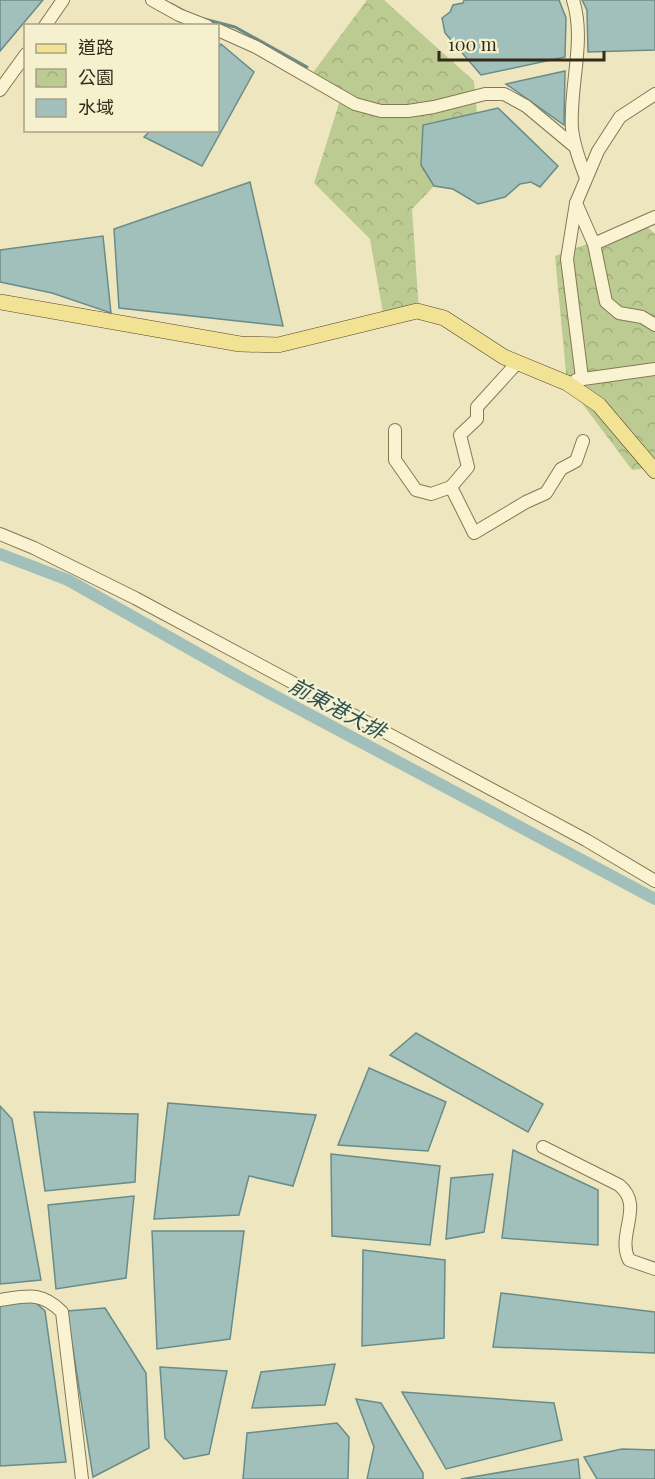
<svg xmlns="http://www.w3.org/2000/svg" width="655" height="1479" viewBox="0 0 655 1479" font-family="'Playfair Display','Noto Sans TC',serif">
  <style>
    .park { fill: url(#park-crowns) }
    .water { fill: #a1bfbb; stroke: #698c89; stroke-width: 1.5 }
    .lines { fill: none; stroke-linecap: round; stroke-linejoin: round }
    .stream { stroke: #698c89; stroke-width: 3 }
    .canal { stroke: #a1bfbb; stroke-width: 12 }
    .minor-casing { stroke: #857757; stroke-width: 14 }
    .major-casing { stroke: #53442b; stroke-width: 16 }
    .minor { stroke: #f9f3d1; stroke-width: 12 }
    .major { stroke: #f2e394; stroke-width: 15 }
    .labels { text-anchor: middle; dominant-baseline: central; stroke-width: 4.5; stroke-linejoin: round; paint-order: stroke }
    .water-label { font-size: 21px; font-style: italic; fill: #2a5155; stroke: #f5f0cd }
  </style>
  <defs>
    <pattern id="park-crowns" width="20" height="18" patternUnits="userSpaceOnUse" patternTransform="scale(1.5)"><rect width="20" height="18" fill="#bccb92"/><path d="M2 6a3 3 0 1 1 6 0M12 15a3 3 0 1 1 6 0" fill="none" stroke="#a2ae7d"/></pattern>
  </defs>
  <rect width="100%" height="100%" fill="#eee6be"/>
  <g class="park">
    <path d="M367,0h17l90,81 3,32 -54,12 -2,40 13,21 -22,23 7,103 -36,1 -13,-74 -56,-56 27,-86 -32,-19z"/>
    <path d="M643,223l12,11v233l-23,3 -65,-87 -12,-127z"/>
  </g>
  <g class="water">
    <path d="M0,0h43l-43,51z"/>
    <path d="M464,0h95l7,18 -1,39 -84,18 -36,-42 -3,-15 8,-6 3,-7 10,-2z"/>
    <path d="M582,0h73v50l-67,2 -1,-42z"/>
    <path d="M221,44l33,28 -52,94 -58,-29 6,-6 68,-1v-82z"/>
    <path d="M565,71l-1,54 -58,-41z"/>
    <path d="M498,108l60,58 -18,21 -9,-5 -11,2 -15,13 -27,7 -25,-15 -19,-3 -13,-21 2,-40z"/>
    <path d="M250,182l33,144 -164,-18 -5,-79z"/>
    <path d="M103,236l8,77 -59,-20 -52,-11v-32z"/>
    <path d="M416,1033l127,71 -15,28 -138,-77z"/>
    <path d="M369,1068l77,34 -18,49 -90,-6z"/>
    <path d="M168,1103l148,12 -23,71 -44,-10 -10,39 -85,4z"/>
    <path d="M0,1106l12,13 29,161 -41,4z"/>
    <path d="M34,1112l104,2 -3,68 -90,9z"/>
    <path d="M513,1150l85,40v55l-96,-7z"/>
    <path d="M331,1154l109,12 -10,79 -98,-9z"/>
    <path d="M493,1174l-9,58 -38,7 5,-61z"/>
    <path d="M134,1196l-8,82 -70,11 -8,-84z"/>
    <path d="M152,1231h92l-14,108 -73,10z"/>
    <path d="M363,1250l82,10 -1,78 -82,8z"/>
    <path d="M501,1293l154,19v41l-162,-6z"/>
    <path d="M28,1296l17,15 21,151 -66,4v-162z"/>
    <path d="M105,1308l41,65 3,75 -56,29 -26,-166z"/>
    <path d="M335,1364l-10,41 -73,3 9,-36z"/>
    <path d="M160,1367l67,4 -18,83 -25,5 -19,-21z"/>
    <path d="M402,1392l152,11 8,37 -116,29z"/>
    <path d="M356,1399l25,4 42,70v6h-56l7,-32z"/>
    <path d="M337,1423l12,14 -1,42h-105l4,-46z"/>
    <path d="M622,1449l33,1v29h-58l-13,-22z"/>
    <path d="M578,1459l2,20h-119z"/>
  </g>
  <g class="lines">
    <g class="stream">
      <path d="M171,4l13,7"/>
      <path d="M204,19l31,8 72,40"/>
    </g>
    <path class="canal" d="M0,554l68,26 175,99 412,220"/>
    <g class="minor-casing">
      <g id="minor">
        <path d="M152,0l27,15 28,11"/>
        <path d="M573,0c13,41 -4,87 -1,129 2,18 8,33 14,49"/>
        <path d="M45,26l18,-26"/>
        <path d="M218,30l38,17 99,57 26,7h27l26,-4 51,-13h19l22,12 48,40"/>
        <path d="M0,90l26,-36"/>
        <path d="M576,203l18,41 12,58 13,11 23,4 13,8"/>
        <path d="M594,244l61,-27"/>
        <path d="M582,378l-15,-119 9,-56 22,-52 22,-34 35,-23"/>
        <path d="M576,380l79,-11"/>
        <path d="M395,430v30l21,30 15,4 20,-7 23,46 52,-31 20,-9 15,-24 15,-8 7,-20"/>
        <path d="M451,487l17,-20 -8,-32 17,-16v-12l41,-45"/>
        <path d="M0,534l34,14 101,50 451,242 69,41"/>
        <path d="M543,1147l76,38c26,21 -3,49 10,75l26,9"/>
        <path d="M0,1300c27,-4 41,-9 62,12l20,167"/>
      </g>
    </g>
    <g class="major-casing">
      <path id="major" d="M0,302l240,42 38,1 139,-34 27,7 60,39 63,26 32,22 56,66"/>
    </g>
    <use href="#minor" class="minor"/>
    <use href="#major" class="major"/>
  </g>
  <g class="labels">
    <g class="water-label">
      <text transform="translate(338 707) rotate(28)">前東港大排</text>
    </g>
  </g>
  <rect x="24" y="24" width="195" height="108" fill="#f5f0cd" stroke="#a8a186" stroke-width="1.5"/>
  <rect x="36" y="44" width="30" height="9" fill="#f2e394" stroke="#a8a186" stroke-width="1.5"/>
  <text x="78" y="54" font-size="18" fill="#352b1b">道路</text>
  <rect x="36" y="69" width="30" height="18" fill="url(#park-crowns)" stroke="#a8a186" stroke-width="1.5"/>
  <text x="78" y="84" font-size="18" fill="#352b1b">公園</text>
  <rect x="36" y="99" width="30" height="18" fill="#a1bfbb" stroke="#a8a186" stroke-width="1.5"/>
  <text x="78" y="114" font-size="18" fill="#352b1b">水域</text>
  <path d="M439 51v9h165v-9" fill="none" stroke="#352b1b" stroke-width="3"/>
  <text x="448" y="51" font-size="18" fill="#352b1b" stroke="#f5f0cd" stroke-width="4.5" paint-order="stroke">100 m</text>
</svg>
